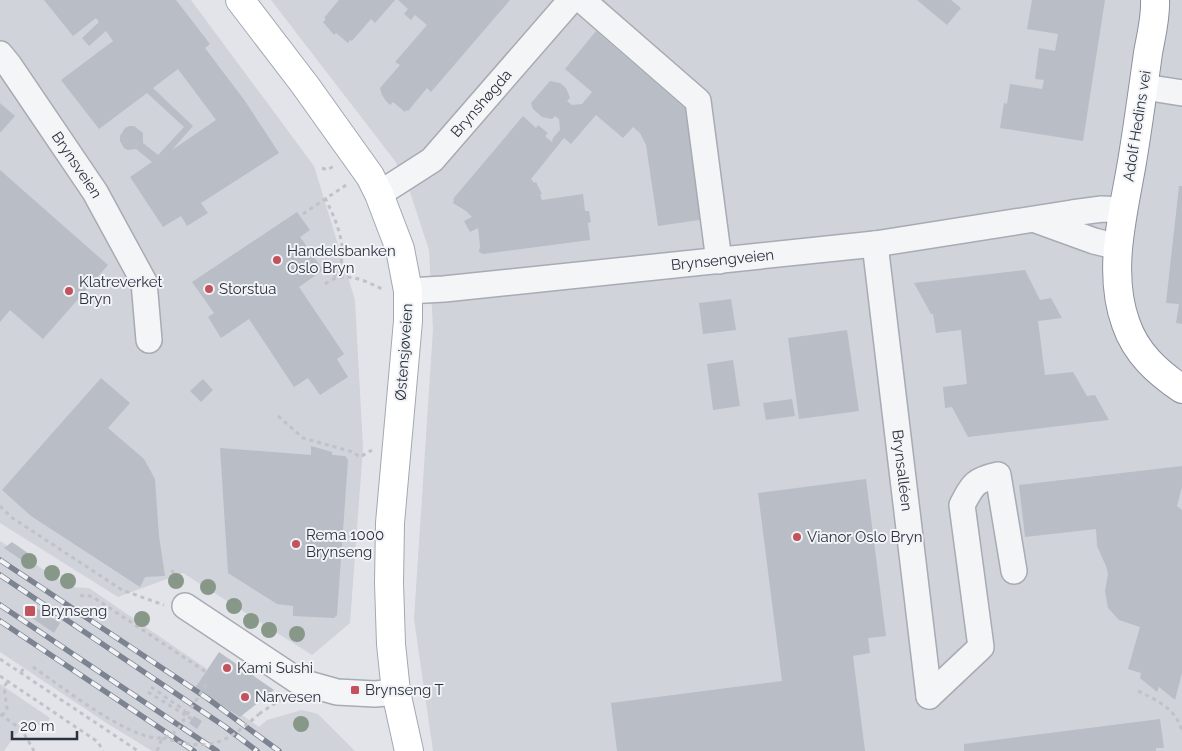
<svg xmlns="http://www.w3.org/2000/svg" width="1182" height="751" viewBox="0 0 1182 751" font-family="Raleway,sans-serif">
  <style>
    .built { fill: #d0d3da }
    .building { fill: #b9bdc5; fill-rule: evenodd }
    .lines { fill: none; stroke-linecap: round; stroke-linejoin: round }
    .minor-casing { stroke: #a7abb3; stroke-width: 28 }
    .major-casing { stroke: #a2a8b3; stroke-width: 30 }
    .highway-casing { stroke: #8a919e; stroke-width: 30 }
    .path { stroke: #c0c2c7; stroke-width: 3; stroke-dasharray: 4 4; stroke-linecap: butt }
    .minor { stroke: #f4f5f7; stroke-width: 25 }
    .major { stroke: #fff; stroke-width: 28 }
    .highway { stroke: #fff; stroke-width: 28 }
    .rail-casing { stroke: #7c8391; stroke-width: 5.5 }
    .rail { stroke: #f1f3f6; stroke-width: 4; stroke-dasharray: 11; stroke-linecap: butt }
    .path-bridge { stroke: #c0c2c7; stroke-width: 3; stroke-dasharray: 4 4; stroke-linecap: butt }
    .tree { fill: #879889 }
    .poi-dot { fill: #c2525b; stroke: #f1f3f6; stroke-width: 2 }
    .labels { text-anchor: middle; dominant-baseline: central; stroke-width: 4; stroke-linejoin: round; paint-order: stroke }
    .street-label { font-size: 15px; fill: #2b313f; stroke: #f1f3f6 }
    .poi-label { font-size: 15px; fill: #2b313f; stroke: #f1f3f6; text-anchor: start }
  </style>
  <rect width="100%" height="100%" fill="#e2e4e9"/>
  <g class="built">
    <path d="M0,0h191l123,166 41,134 8,148 -13,175 -38,32 -129,-82 -65,24 -118,-74z"/>
    <path d="M271,0h911v751h-749l-19,-132 19,-290 -4,-79 -20,-61 -14,-28z"/>
    <path d="M0,541l70,46 19,1 118,81 -9,15 61,43 8,-7 35,-10 16,4 37,37h-203l-47,-29 -105,-70z"/>
    <path d="M0,684l50,34 -4,7h-10l-20,9 -12,17h-4z"/>
  </g>
  <g class="building">
    <path d="M44,0h132l34,44 -5,4 40,53 34,52 -78,50 7,10 -21,13 -6,-10 -18,11 -33,-50 22,-15 -16,-13 -8,1 -4,-2 -4,-7v-5l5,-8 4,-2h5l9,7v10l15,12 26,-28 -37,-34 -48,36 -38,-49 52,-39 -7,-10 -17,15 -7,-8 17,-16 -3,-4 -23,18zM178,69l38,51 -44,30 21,-24 -40,-38z"/>
    <path d="M339,0h56l-20,23 -4,-4 -19,22 -2,-1 -2,3 -12,-10 -2,2 -11,-13 3,-3 -2,-1z"/>
    <path d="M398,0h112l-79,92 -4,-4 -19,23 -2,-1 -1,2 -12,-10 -3,3 -4,-4 -4,-6 -2,-7 20,-23 -5,-3 32,-37 -12,-10 -4,5 -7,-6 4,-5z"/>
    <path d="M917,0h34l10,8 -14,17z"/>
    <path d="M1032,0h73l-22,141 -83,-13 4,-25 3,1 3,-20 32,5 2,-9 -9,-1 4,-31 16,3 3,-17 -31,-5z"/>
    <path d="M596,31l91,79 19,109 -48,7 -12,-81 -6,-12 -7,-6 -10,11 -27,-23 -25,29 -7,-6 -33,41 3,4 2,-1 6,12 -2,1 2,5 41,-6 2,17h4l2,11 -3,1 2,17 -107,14 -4,-2 1,-6 -2,-18 -8,4 -6,-11 8,-4 -6,-6 -13,-8 1,-3 -1,-1 70,-83 13,12 2,-3 10,8 -3,3 7,6 1,-4 7,-8 -1,-11 -4,-3 -3,3 -10,-2 -9,-8 -2,-6 19,-22 10,2 6,5 4,10 -3,3 5,4 10,-1 10,-12 -27,-23z"/>
    <path d="M0,103l15,13 -15,17z"/>
    <path d="M0,170l108,95 -65,74 -33,-29 -10,12z"/>
    <path d="M1179,186h3v138l-6,-1 3,-19 -13,-1z"/>
    <path d="M297,212l13,18 -10,7 23,33 -24,17 45,67 -7,5 11,18 -28,18 -12,-17 -14,9 -45,-68 -28,19 -13,-21 6,-4 -22,-31z"/>
    <path d="M1025,270l15,30 11,-2 11,20 -24,3 7,54 28,-3 14,24 8,-1 14,25 -141,17 -16,-30 -7,1 -2,-21 24,-3 -6,-54 -25,3 -3,-19h-2l-17,-31z"/>
    <path d="M731,299l5,31 -33,4 -4,-31z"/>
    <path d="M847,330l12,81 -60,8 -11,-81z"/>
    <path d="M733,360l7,46 -27,4 -6,-46z"/>
    <path d="M101,378l29,25 -22,25 36,31 11,20 4,57 6,40 -20,1 -5,10 -109,-71 -29,-26z"/>
    <path d="M203,379l10,11 -12,12 -11,-11z"/>
    <path d="M792,399l3,17 -29,4 -3,-17z"/>
    <path d="M311,446l21,6v3l13,1 3,4 -11,155 -3,3 -41,-2v-10l-16,-2 -49,-31 -8,-125 91,7z"/>
    <path d="M1182,466v21l-5,19 5,4v163l-7,27 -16,-13 -2,5 -17,-14 1,-5 -13,-4 12,-42 -21,-7 -11,-12 -3,-17 3,-17 -2,-8 -9,-20 -1,-17 -71,8 -6,-52z"/>
    <path d="M866,479l20,157 -18,2 2,15 -17,3 12,95h-248l-6,-48 171,-22 -24,-188z"/>
    <path d="M12,542l20,14 -3,9 -25,-17z"/>
    <path d="M35,607l25,16 -6,10 -25,-17z"/>
    <path d="M219,652l55,38 -34,27 -45,-29z"/>
    <path d="M194,716l8,5 -5,8 -8,-6z"/>
    <path d="M1160,719l4,29h-8v3h-192v-7z"/>
  </g>
  <g class="lines">
    <g class="minor-casing">
      <g id="minor">
        <path d="M582,0l116,101 21,160"/>
        <path id="s1" d="M0,54l9,11 86,127 49,90 5,58"/>
        <path d="M1144,87l38,6"/>
        <path id="s2" d="M379,194l53,-34 139,-160"/>
        <path d="M1036,220l58,21 24,6"/>
        <path id="s3" d="M875,244l54,452"/>
        <path id="s4" d="M408,291l36,-2 431,-45 197,-31 30,-4 22,1"/>
        <path d="M185,606l113,75 39,11 38,2 21,-2"/>
        <path d="M929,696l52,-49 -19,-142c11,-21 13,-25 36,-30l16,96"/>
      </g>
    </g>
    <g class="major-casing">
      <path id="major" d="M240,0l65,85 65,91 9,18 21,55 8,42v30l-18,202 -1,60 2,61 5,48 13,59"/>
    </g>
    <g class="highway-casing">
      <path id="highway" d="M1155,0c1,17 -4,36 -7,53 -5,36 -10,73 -16,109 -9,53 -25,110 -6,162 10,29 31,48 56,65"/>
    </g>
    <g class="path">
      <path d="M322,168l5,2 7,-4"/>
      <path d="M325,198c11,22 28,58 8,80"/>
      <path d="M303,214l43,-29"/>
      <path d="M325,284c18,-14 39,-4 57,5"/>
      <path d="M278,416l25,22 50,14 7,5 12,-7"/>
      <path d="M0,506l11,11 111,73 42,15"/>
      <path d="M172,570l6,16"/>
      <path d="M80,596l6,-1 7,2 113,75"/>
      <path d="M0,659l138,92"/>
      <path d="M21,672l3,-4"/>
      <path d="M0,676l98,66 5,9"/>
      <path d="M151,687l33,23 5,7 6,5"/>
      <path d="M1138,691c19,9 38,18 44,40"/>
      <path d="M148,692l42,26"/>
      <path d="M0,714l22,16 12,21"/>
      <path d="M259,714l24,-16"/>
      <path d="M2,716l5,-7 -3,-22 4,-6"/>
      <path d="M157,751l5,-13"/>
    </g>
    <use href="#minor" class="minor"/>
    <use href="#major" class="major"/>
    <use href="#highway" class="highway"/>
    <g class="rail-casing">
      <g id="rail">
        <path d="M0,560l207,138 72,53"/>
        <path d="M0,575l224,151 33,25"/>
        <path d="M0,605l217,146"/>
        <path d="M0,621l194,130"/>
      </g>
    </g>
    <use href="#rail" class="rail"/>
    <g class="path-bridge">
      <path d="M33,667c28,19 96,73 128,71 9,-1 14,-6 19,-12l28,-45"/>
      <path d="M162,738c47,13 61,8 97,-24"/>
    </g>
  </g>
  <g class="tree">
    <circle cx="29" cy="561" r="8"/>
    <circle cx="52" cy="573" r="8"/>
    <circle cx="68" cy="581" r="8"/>
    <circle cx="176" cy="581" r="8"/>
    <circle cx="208" cy="587" r="8"/>
    <circle cx="234" cy="606" r="8"/>
    <circle cx="142" cy="619" r="8"/>
    <circle cx="251" cy="621" r="8"/>
    <circle cx="269" cy="630" r="8"/>
    <circle cx="297" cy="634" r="8"/>
    <circle cx="301" cy="724" r="8"/>
  </g>
  <g class="poi-dot">
    <circle cx="277" cy="260" r="5"/>
    <circle cx="209" cy="289" r="5"/>
    <circle cx="69" cy="291" r="5"/>
    <circle cx="797" cy="537" r="5"/>
    <circle cx="296" cy="544" r="5"/>
    <rect x="24" y="605" width="12" height="12" rx="2.5"/>
    <circle cx="227" cy="668" r="5"/>
    <rect x="350" y="685" width="10" height="10" rx="2.5"/>
    <circle cx="245" cy="697" r="5"/>
  </g>
  <g class="labels">
    <g class="street-label">
      <text stroke="none"><textPath href="#s2" startOffset="138">Brynshøgda</textPath></text>
      <text transform="translate(1137 126) rotate(-81)">Adolf Hedins vei</text>
      <text stroke="none"><textPath href="#s1" startOffset="135">Brynsveien</textPath></text>
      <text stroke="none"><textPath href="#s4" startOffset="316">Brynsengveien</textPath></text>
      <text transform="translate(404 352) rotate(-86)">Østensjøveien</text>
      <text stroke="none"><textPath href="#s3" startOffset="228">Brynsalléen</textPath></text>
    </g>
    <g class="poi-label">
      <text x="287" y="251">Handelsbanken<tspan x="287" dy="17">Oslo Bryn</tspan></text>
      <text x="79" y="282">Klatreverket<tspan x="79" dy="17">Bryn</tspan></text>
      <text x="219" y="289">Storstua</text>
      <text x="306" y="535">Rema 1000<tspan x="306" dy="17">Brynseng</tspan></text>
      <text x="807" y="537">Vianor Oslo Bryn</text>
      <text x="41" y="611">Brynseng</text>
      <text x="237" y="668">Kami Sushi</text>
      <text x="365" y="690">Brynseng T</text>
      <text x="255" y="697">Narvesen</text>
    </g>
  </g>
  <path d="M12 731v8h65v-8" fill="none" stroke="#2b313f" stroke-width="2.5"/>
  <text x="20" y="731" font-size="15" fill="#2b313f" stroke="#f1f3f6" stroke-width="4" paint-order="stroke">20 m</text>
</svg>
